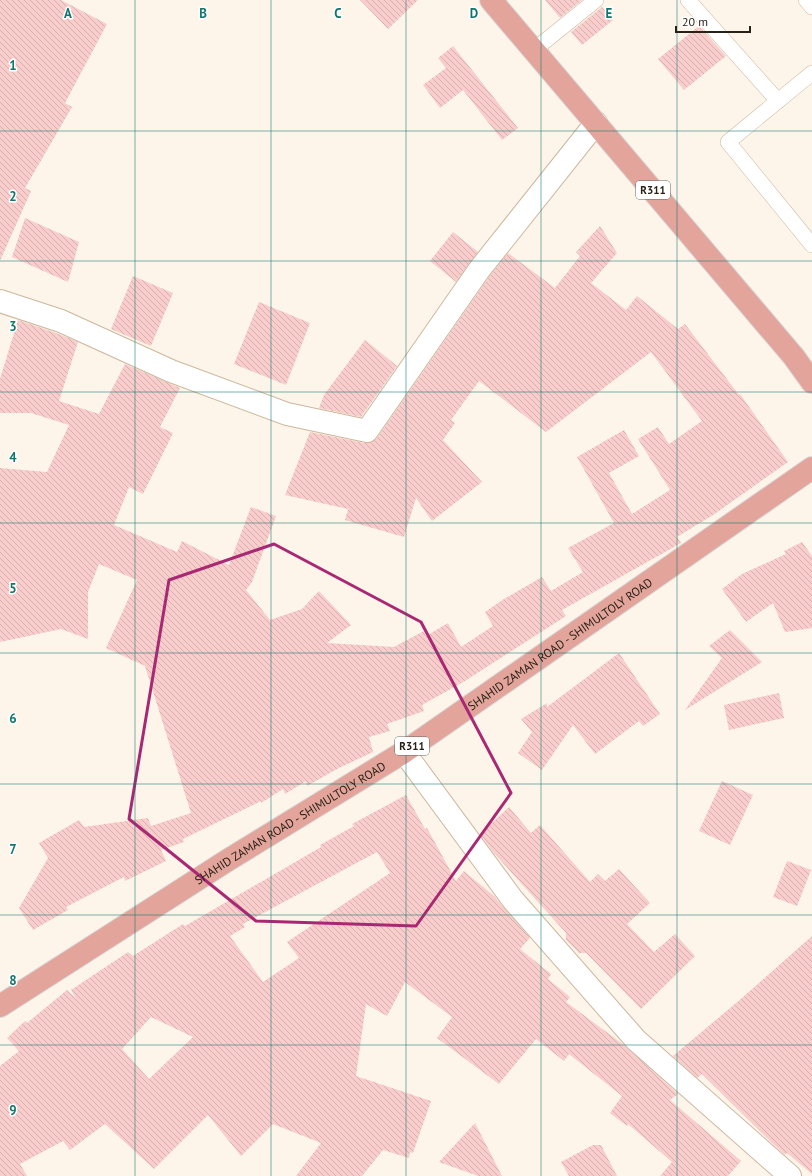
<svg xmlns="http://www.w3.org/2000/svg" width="812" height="1176" viewBox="0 0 812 1176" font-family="'PT Sans',sans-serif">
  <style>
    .building { fill: url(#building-back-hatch); fill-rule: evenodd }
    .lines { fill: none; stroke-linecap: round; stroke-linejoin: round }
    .lane-casing { stroke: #ccb79c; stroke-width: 16 }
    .street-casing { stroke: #ccb79c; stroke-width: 24 }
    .primary-casing { stroke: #d8d7d5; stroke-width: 24 }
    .lane { stroke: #fff; stroke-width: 15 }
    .street { stroke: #fff; stroke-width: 22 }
    .primary { stroke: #e3a49b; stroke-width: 22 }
    .marked { fill: none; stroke: #a92874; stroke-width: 3; stroke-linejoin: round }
    .grid { fill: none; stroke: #0f766e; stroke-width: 1; stroke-opacity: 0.55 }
    .labels { text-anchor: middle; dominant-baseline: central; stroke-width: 3; stroke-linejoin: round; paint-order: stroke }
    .shield { fill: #fff; stroke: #69645c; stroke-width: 1 }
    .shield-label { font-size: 11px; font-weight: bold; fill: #292116 }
    .street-label { font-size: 12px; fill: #292116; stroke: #fff }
    .grid-label { font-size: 13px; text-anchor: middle; font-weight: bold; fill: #0f766e; stroke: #fff; stroke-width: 3; stroke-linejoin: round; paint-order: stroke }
  </style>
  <defs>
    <pattern id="building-back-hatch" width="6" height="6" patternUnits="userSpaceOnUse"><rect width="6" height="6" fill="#f8cdcb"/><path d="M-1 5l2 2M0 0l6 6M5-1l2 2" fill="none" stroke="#d5b0ae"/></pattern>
  </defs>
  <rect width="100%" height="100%" fill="#fef5ea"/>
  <g class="building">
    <path d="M0,0h61l46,24 -42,79 7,4 -47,81 6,3 -31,70z"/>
    <path d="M360,0h58l-30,29z"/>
    <path d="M545,0h37l-22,18z"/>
    <path d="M602,7l11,13 -31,25 -11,-13z"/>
    <path d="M699,26l27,30 -42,34 -26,-31z"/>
    <path d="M453,46l65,82 -16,12 -39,-50 -23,18 -17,-23 23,-17 -8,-10z"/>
    <path d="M25,218l54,24 -11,40 -56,-25z"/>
    <path d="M600,226l17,27 -26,30 35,27 11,-14 41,33 7,-5 54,71 1,-1 48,68 -75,53 -36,22 4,6 -119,67 4,6 -101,65 -43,24 2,6 -37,13 3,7 -21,6 4,15 -36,17 -30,17 -1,-5 -21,13 -2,-5 -22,14v-2l-78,38 1,3 -23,8 5,11 -41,20 -1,-4 -58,30 2,3 -35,20 -14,-22 29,-50 -9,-15 40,-23 5,7 64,-9 3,8 40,-13 -46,-147 -39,-18 31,-68 -38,-16 -11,28v47l-27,-10 -61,13v-174l47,4 22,-47 -38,-12h-31v-34l18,-59 38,13 22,9 -19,59 40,13 26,-50 55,24 -20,39 13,6 -30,61 -14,-7 -15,38 63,27 5,-11 47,24 22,-58 25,9 -24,66 -6,8 24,30 32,-11 17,-18 32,34 -24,18 67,4 30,-16 2,5 22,-13 13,24 32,-21 -8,-14 19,-13 38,-22 9,14 32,-19 -15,-24 46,-25 -37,-66 47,-27 15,26 -30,17 23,41 38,-24 -32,-51 20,-12 11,17 33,-23 -51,-69 -105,80 -67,-51 -28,39 4,3 -12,17 39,42 -50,39 -16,-23 -12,39 -59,-17 3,-11 -63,-14 25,-63 54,11 8,-1 5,-4 112,-161 19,-24 47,35 25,-32 -4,-4z"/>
    <path d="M453,232l25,20 -22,30 -26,-21z"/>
    <path d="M133,276l40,17 -22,53 -40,-17z"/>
    <path d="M259,302l51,21 -24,62 -52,-21z"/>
    <path d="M365,340l32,26 -36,51 -42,-9 5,-13z"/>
    <path d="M802,542l10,14v72l-27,4 -12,-29 -27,19 -24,-33 20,-15 44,-20 -2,-3z"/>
    <path d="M730,630l32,32 -77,48 37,-52 -13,-12z"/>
    <path d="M619,653l41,61 -17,12 -4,-5 -44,33 -22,-29 -31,45 -24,-17 14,-21 -11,-13 26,-16v4z"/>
    <path d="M779,693l5,25 -55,12 -5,-25z"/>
    <path d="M722,781l31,14 -23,50 -31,-14z"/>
    <path d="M406,795l19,34 2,-1 29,53 8,-10 30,25 36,42 -10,11 31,25 -3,5 22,18 -4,5 58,43 54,49 -8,6 71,61 -13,15h-68l12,-14 -44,-38 -1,2 -17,-13 12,-17 -53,-42 -5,7 -28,-22 -37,45 -62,-46 15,-21 -47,-35 -18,34 -21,-12 -10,72 75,25 -18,52 -3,-1 -1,6 -26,-8 -21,26h-66l25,-33 -48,-19 -32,32 -33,-41 -54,54 -49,-45 -35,26 -7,-9 -43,23 7,12h-27v-110l19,-15 -12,-13 18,-17 2,2 40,-33 9,8 -5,-8 57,-38 5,4 50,-32 2,2 136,-79 -1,-2 34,-19 -2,-2zM377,852l13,21 -103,69 12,16 -36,24 -33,-46 15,-9 -2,-3zM151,1017l42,20 -44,42 -27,-30z"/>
    <path d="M509,807l22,26 9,-8 50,57 8,-8 7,7 14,-12 31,34 -23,21 27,28 21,-18 20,22 -54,53 -55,-56h-7l-13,-13v-7l-73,-81 -13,-18z"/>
    <path d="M787,861l24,9 -14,36 -24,-9z"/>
    <path d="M812,936v238l-25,-21 -2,2 -12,-11 -71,-70 -5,4 -24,-22 69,-58z"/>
    <path d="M475,1123l27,53h-24l-39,-14z"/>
    <path d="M593,1145h8l16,31h-48l-8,-14z"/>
  </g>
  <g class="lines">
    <g class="lane-casing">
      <g id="lane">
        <path d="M688,0l90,101"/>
        <path d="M806,0l6,7"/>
        <path d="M534,50l62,-50"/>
        <path d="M812,73l-84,69 84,103"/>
      </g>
    </g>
    <g class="street-casing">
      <g id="street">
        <path d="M0,301l61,20 110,50 116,43 80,17 112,-161 117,-147"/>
        <path d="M404,752l109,148 123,140 154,136"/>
      </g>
    </g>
    <g class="primary-casing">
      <g id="primary">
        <path d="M491,0l303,357 18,25"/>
        <path id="s1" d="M0,1006l228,-146 176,-108 408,-284"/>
      </g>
    </g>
    <use href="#lane" class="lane"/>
    <use href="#street" class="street"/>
    <use href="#primary" class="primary"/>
  </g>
  <path class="marked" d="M274,544l147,78 90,171 -95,133 -160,-5 -127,-102 40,-239z"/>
  <path class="grid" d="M135,0v1176M271,0v1176M406,0v1176M541,0v1176M677,0v1176M0,131h812M0,261h812M0,392h812M0,523h812M0,653h812M0,784h812M0,915h812M0,1045h812"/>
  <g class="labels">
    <g class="shield">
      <rect x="636" y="181" width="34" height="18" rx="3"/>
      <rect x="395" y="737" width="34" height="18" rx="3"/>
    </g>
    <g class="shield-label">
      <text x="653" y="190">R311</text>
      <text x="412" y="746">R311</text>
    </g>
    <g class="street-label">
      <text stroke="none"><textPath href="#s1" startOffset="667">SHAHID ZAMAN ROAD - SHIMULTOLY ROAD</textPath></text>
      <text stroke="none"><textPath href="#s1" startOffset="343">SHAHID ZAMAN ROAD - SHIMULTOLY ROAD</textPath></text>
    </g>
  </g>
  <g class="grid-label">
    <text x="68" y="18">A</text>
    <text x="203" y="18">B</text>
    <text x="338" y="18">C</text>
    <text x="474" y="18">D</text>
    <text x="609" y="18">E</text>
    <text x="13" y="70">1</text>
    <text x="13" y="201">2</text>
    <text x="13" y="331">3</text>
    <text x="13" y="462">4</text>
    <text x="13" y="593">5</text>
    <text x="13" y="723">6</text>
    <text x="13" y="854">7</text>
    <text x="13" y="985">8</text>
    <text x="13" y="1115">9</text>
  </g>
  <path d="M676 26v6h74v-6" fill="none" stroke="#292116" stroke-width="2"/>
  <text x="682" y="26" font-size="12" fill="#292116" stroke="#ffffff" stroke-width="3" paint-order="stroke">20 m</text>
</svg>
